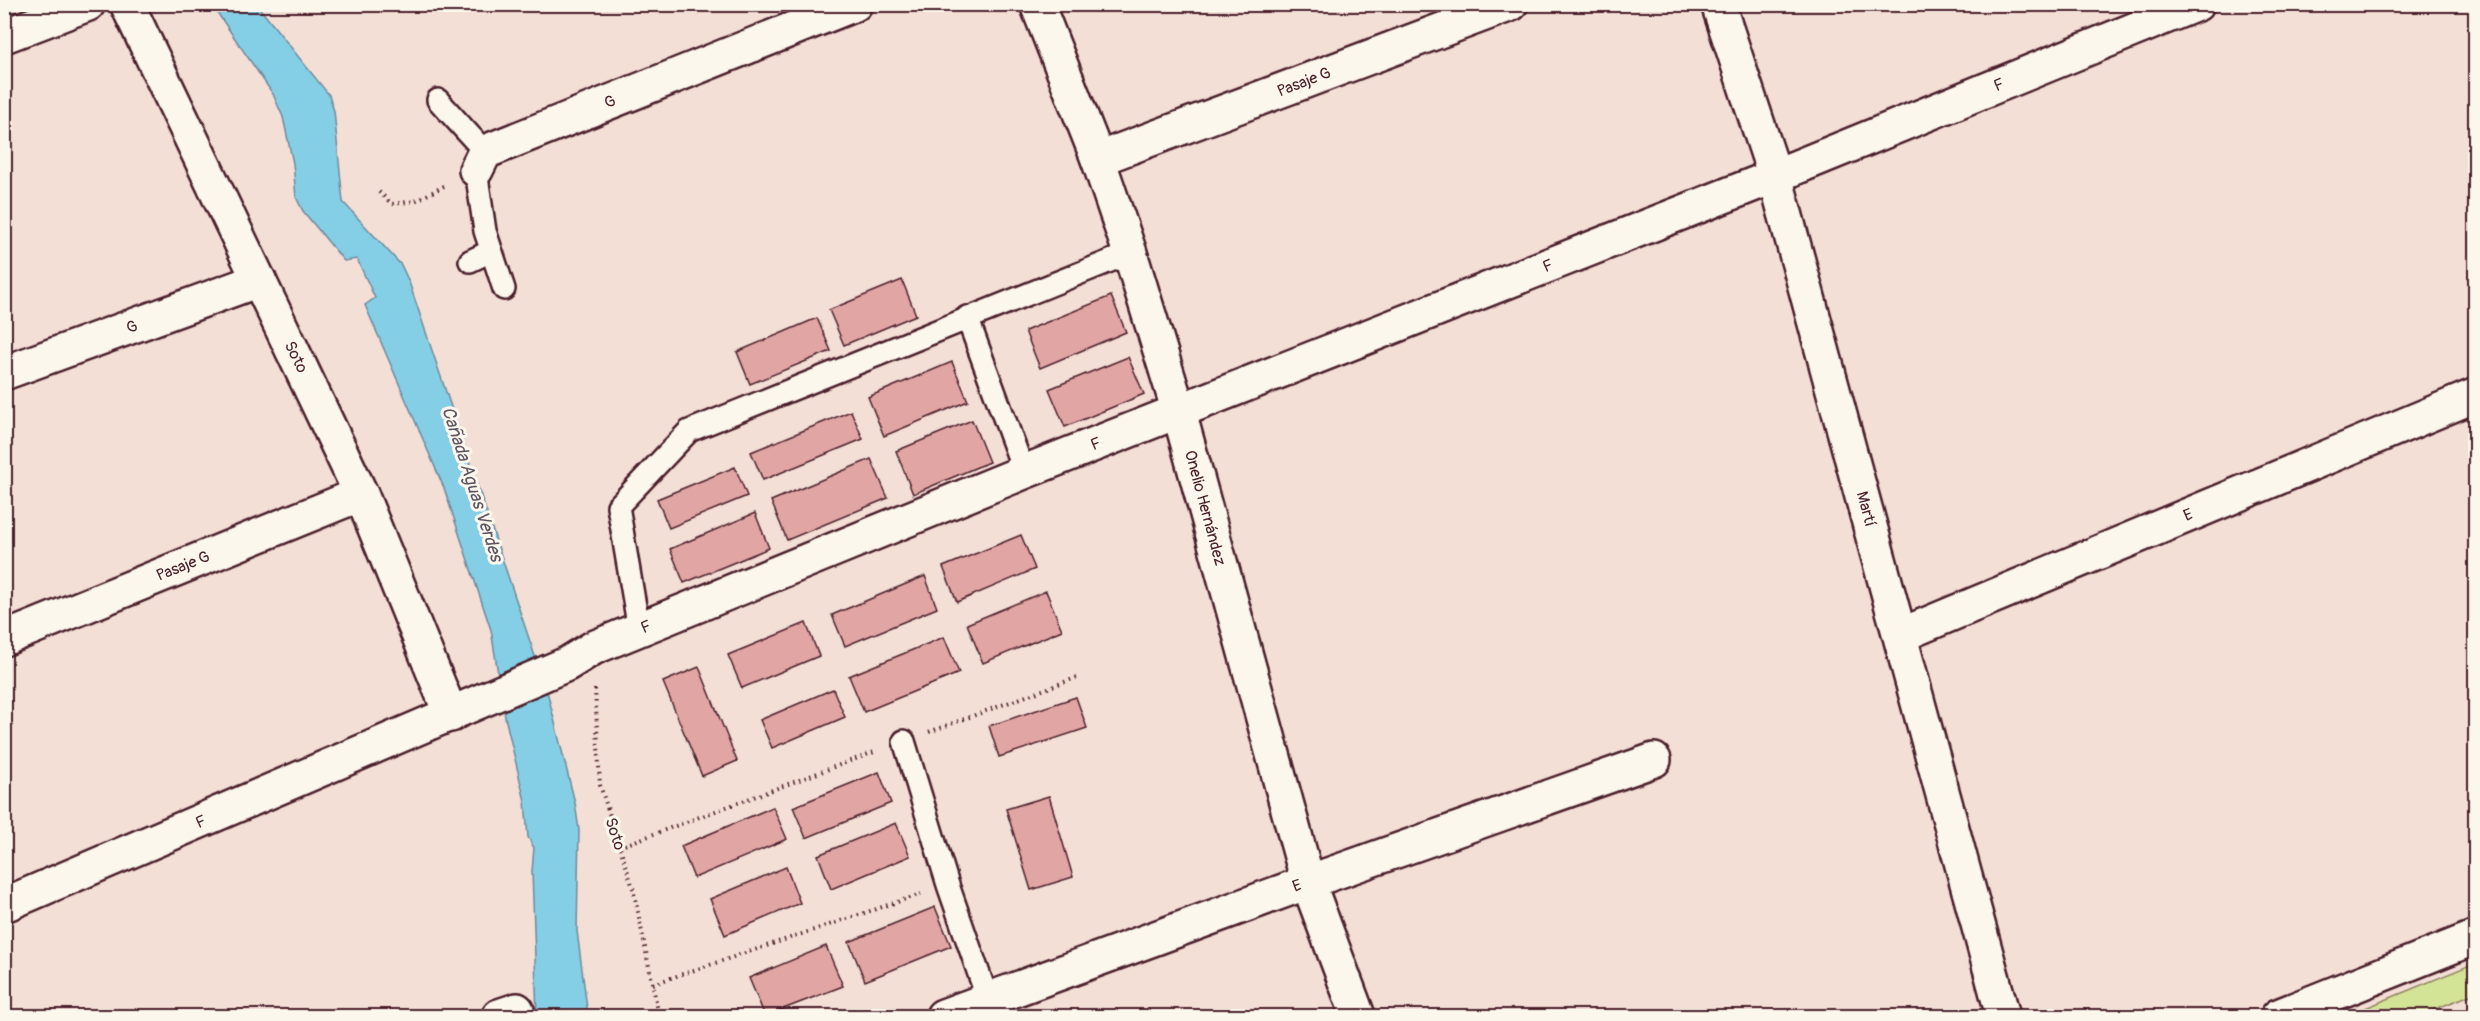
<svg xmlns="http://www.w3.org/2000/svg" width="2480" height="1021" viewBox="0 0 2480 1021" font-family="Pangolin,sans-serif">
  <style>
    .green { fill: #d4e497; stroke: #8f8261; stroke-width: 1.5 }
    .water { fill: #85cfe6; stroke: #6d899b; stroke-width: 1.5 }
    .building { fill: #e1a6a4; stroke: #4a1f2b; stroke-width: 1.5 }
    .lines { fill: none; stroke-linecap: round; stroke-linejoin: round }
    .lane-casing { stroke: #4a1f2b; stroke-width: 26 }
    .street-casing { stroke: #4a1f2b; stroke-width: 38 }
    .secondary-casing { stroke: #4a1f2b; stroke-width: 38 }
    .path { stroke: #4a1f2b; stroke-width: 4; stroke-dasharray: 1.5 4.5; stroke-linecap: butt }
    .lane { stroke: #fbf7ec; stroke-width: 21 }
    .street { stroke: #fbf7ec; stroke-width: 33 }
    .secondary { stroke: #fbf7ec; stroke-width: 33 }
    .labels { text-anchor: middle; dominant-baseline: central; stroke-width: 6; stroke-linejoin: round; paint-order: stroke }
    .street-label { font-size: 16px; fill: #4a1f2b; stroke: #fbf7ec }
    .water-label { font-size: 18px; font-style: italic; fill: #5c5463; stroke: #fbf7ec }
  </style>
  <rect width="100%" height="100%" fill="#f3dfd6"/>
  <filter id="ink" filterUnits="userSpaceOnUse"><feTurbulence type="fractalNoise" baseFrequency=".0167" numOctaves="2"/><feDisplacementMap in="SourceGraphic" scale="12" xChannelSelector="R" yChannelSelector="G"/><feConvolveMatrix kernelMatrix="1 2 1 2 8 2 1 2 1" color-interpolation-filters="sRGB"/></filter>
  <g filter="url(#ink)">
    <path class="green" d="M2475,963v30l-57,23h-72z"/>
    <path class="water" d="M212,5h45l72,90 5,16 9,91 58,63 8,17 139,413 27,108 4,27 -2,101 11,85h-51l-5,-145 2,-23 -6,-11 -3,-36 -20,-84 -14,-87 -47,-142 -79,-183 10,-7 -18,-39 -13,2 -41,-50 -7,-14 -3,-34 -10,-46 -10,-23z"/>
    <g class="building">
      <path d="M902,280l14,35 -72,30 -15,-35z"/>
      <path d="M1111,296l15,36 -86,36 -15,-37z"/>
      <path d="M817,318l14,33 -81,33 -13,-32z"/>
      <path d="M1128,357l16,37 -79,33 -16,-38z"/>
      <path d="M952,362l16,39 -84,35 -16,-39z"/>
      <path d="M851,411l12,28 -100,41 -12,-28z"/>
      <path d="M972,420l17,42 -76,32 -17,-43z"/>
      <path d="M871,459l17,39 -101,42 -16,-39z"/>
      <path d="M735,467l12,29 -78,32 -12,-29z"/>
      <path d="M755,513l14,35 -85,35 -14,-34z"/>
      <path d="M1021,535l14,34 -78,33 -14,-35z"/>
      <path d="M925,576l12,32 -92,38 -13,-31z"/>
      <path d="M1046,591l16,39 -79,33 -16,-39z"/>
      <path d="M806,623l13,33 -77,32 -14,-33z"/>
      <path d="M944,637l15,36 -95,39 -15,-36z"/>
      <path d="M699,667l38,94 -35,15 -39,-94z"/>
      <path d="M833,689l12,28 -73,31 -12,-28z"/>
      <path d="M1076,697l11,31 -88,29 -10,-31z"/>
      <path d="M879,772l12,31 -85,35 -13,-31z"/>
      <path d="M1049,796l24,81 -42,13 -25,-81z"/>
      <path d="M773,807l14,32 -93,39 -13,-32z"/>
      <path d="M896,823l14,33 -79,33 -13,-34z"/>
      <path d="M786,867l14,36 -75,32 -15,-36z"/>
      <path d="M935,907l16,39 -86,35 -16,-39z"/>
      <path d="M826,946l17,40 -78,30 -16,-38z"/>
    </g>
    <g class="lines">
      <g class="lane-casing">
        <g id="lane">
          <path d="M438,100l47,52"/>
          <path d="M476,170l9,61 19,58"/>
          <path d="M470,261l21,-10"/>
          <path d="M967,317l57,155"/>
          <path d="M639,630l-21,-124 71,-75 441,-178"/>
          <path d="M904,741l44,144 40,115"/>
        </g>
      </g>
      <g class="street-casing">
        <g id="street">
          <path d="M127,4l234,490 90,221"/>
          <path d="M1037,4l61,155 32,94 49,159 129,470 50,134"/>
          <path d="M1718,4l57,172 228,840"/>
          <path d="M4,36l84,-32"/>
          <path d="M1098,159l413,-155"/>
          <path d="M476,170l9,-18 370,-148"/>
          <path d="M4,373l255,-93"/>
          <path d="M1901,635l575,-240"/>
          <path d="M4,639l357,-145"/>
          <path d="M4,905l563,-241 26,-16 431,-176 751,-296 422,-172"/>
          <path d="M499,1016l18,-6"/>
          <path d="M943,1016l365,-134 346,-122"/>
        </g>
      </g>
      <g class="secondary-casing">
        <path id="secondary" d="M2278,1016l198,-79"/>
      </g>
      <g class="path">
        <path d="M379,192l13,12 23,-3 31,-16"/>
        <path d="M595,689l5,96 33,103 26,128"/>
        <path d="M929,732l149,-55"/>
        <path d="M619,847l258,-96"/>
        <path d="M653,984l268,-90"/>
      </g>
      <use href="#lane" class="lane"/>
      <use href="#street" class="street"/>
      <use href="#secondary" class="secondary"/>
    </g>
  </g>
  <g class="labels">
    <g class="street-label">
      <text transform="translate(1304 82) rotate(-21)">Pasaje G</text>
      <text transform="translate(1999 85) rotate(-22)">F</text>
      <text transform="translate(610 102) rotate(-22)">G</text>
      <text transform="translate(1548 266) rotate(-22)">F</text>
      <text transform="translate(132 327) rotate(-20)">G</text>
      <text transform="translate(296 357) rotate(64)">Soto</text>
      <text transform="translate(1096 444) rotate(-21)">F</text>
      <text transform="translate(1205 508) rotate(75)">Onelio Hernández</text>
      <text transform="translate(1866 509) rotate(75)">Martí</text>
      <text transform="translate(2188 515) rotate(-23)">E</text>
      <text transform="translate(183 566) rotate(-22)">Pasaje G</text>
      <text transform="translate(646 627) rotate(-22)">F</text>
      <text transform="translate(201 822) rotate(-23)">F</text>
      <text transform="translate(615 834) rotate(72)">Soto</text>
      <text transform="translate(1297 886) rotate(-20)">E</text>
    </g>
    <g class="water-label">
      <text transform="translate(472 484) rotate(72)">Cañada Aguas Verdes</text>
    </g>
  </g>
  <rect width="2480" height="1021" fill="none" stroke="#fbf7ec" stroke-width="24"/>
  <rect x="12" y="12" width="2456" height="997" fill="none" stroke="#4a1f2b" stroke-width="2" filter="url(#ink)"/>
</svg>
